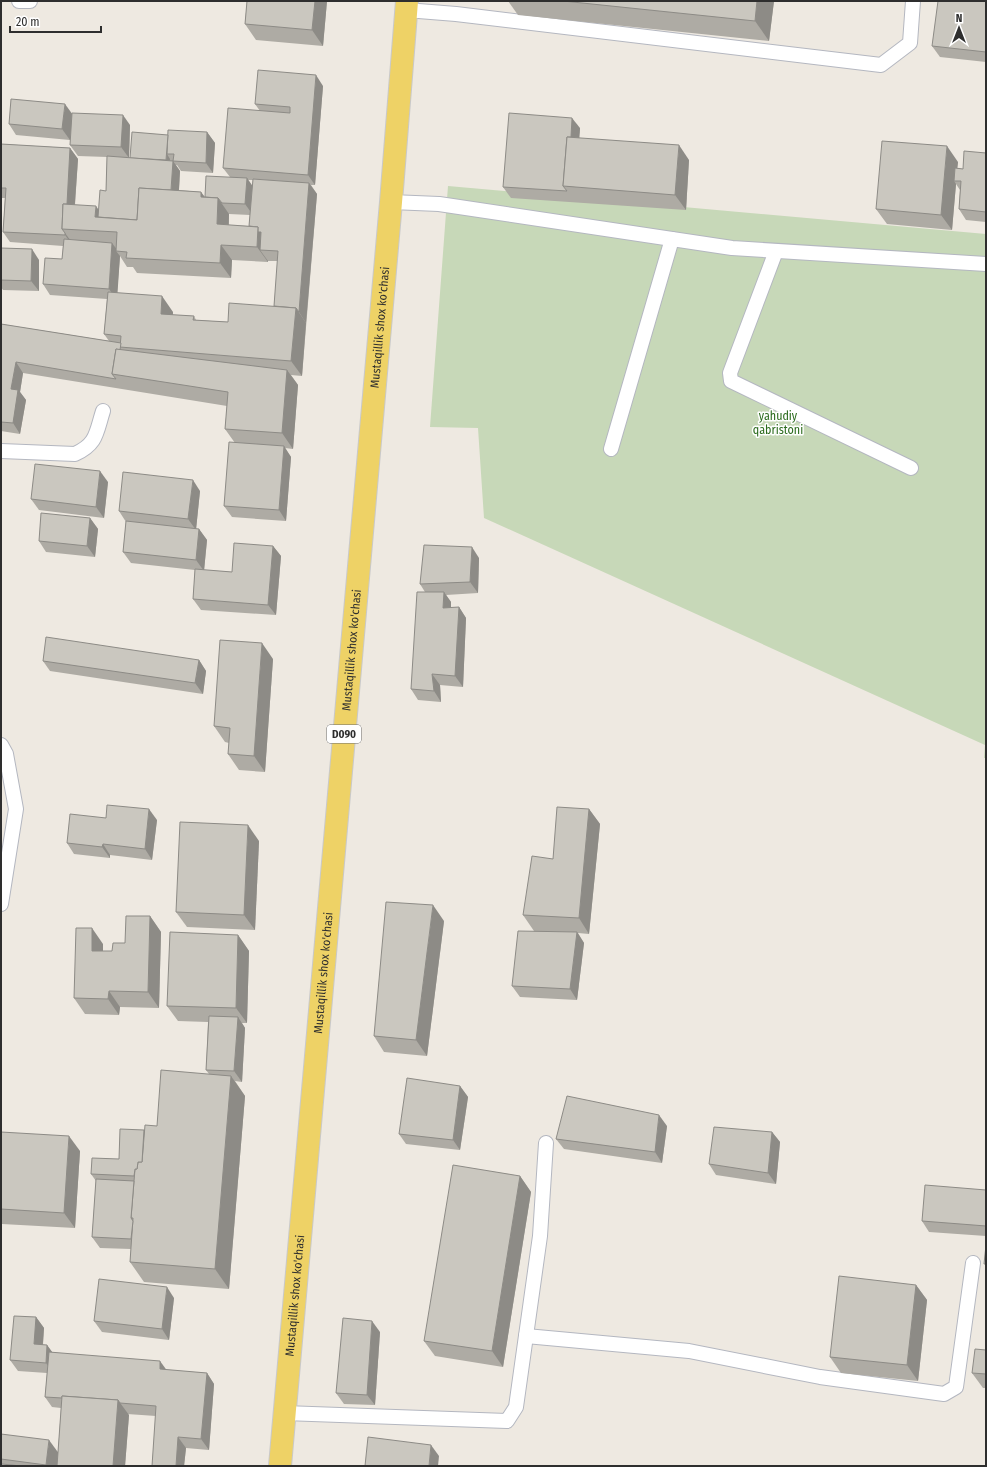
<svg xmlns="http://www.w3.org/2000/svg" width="987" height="1467" viewBox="0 0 987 1467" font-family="'Fira Sans Condensed',sans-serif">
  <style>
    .cemetery { fill: #c7d8b8 }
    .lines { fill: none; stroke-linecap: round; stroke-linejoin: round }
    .lane-casing { stroke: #b4b7c0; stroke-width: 16 }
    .primary-casing { stroke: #c9c9c9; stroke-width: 24 }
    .lane { stroke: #fff; stroke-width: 14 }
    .primary { stroke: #eed266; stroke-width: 22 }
    .wall { fill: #aeaba4; fill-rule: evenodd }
    .shaded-wall { fill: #8d8b86 }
    .building { fill: #cac7bf; stroke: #8d8b86 }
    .labels { text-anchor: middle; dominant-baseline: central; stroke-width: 3; stroke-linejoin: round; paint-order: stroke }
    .shield { fill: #fff; stroke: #6d6d6d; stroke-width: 1 }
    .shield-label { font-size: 11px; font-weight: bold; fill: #2e2e2e }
    .street-label { font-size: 12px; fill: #2e2e2e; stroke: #fff }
    .park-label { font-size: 12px; fill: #2b6b1d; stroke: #fff }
  </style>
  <rect width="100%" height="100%" fill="#eee9e1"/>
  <path class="cemetery" d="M448,186l538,48v524h-2l1,-13 -501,-227 -6,-90 -48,-1z"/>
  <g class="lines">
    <g class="lane-casing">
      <g id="lane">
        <path d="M19,1h11"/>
        <path d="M406,10l50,4 425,51 29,-22 3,-42"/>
        <path d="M391,202l48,2 293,44 254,16"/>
        <path d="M776,251l-46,122 1,8 180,87"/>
        <path d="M611,449l61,-210"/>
        <path d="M1,451l74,3c22,-10 21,-21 28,-43"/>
        <path d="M1,745l5,9 10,55 -15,95"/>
        <path d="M526,1336l163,15 131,26 124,17 12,-7 17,-124"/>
        <path d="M284,1413l223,8 9,-14 24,-171 6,-93"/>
      </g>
    </g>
    <g class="primary-casing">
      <g id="primary">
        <path id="s1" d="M280,1466l111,-1264 16,-201"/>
      </g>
    </g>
    <use href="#lane" class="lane"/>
    <use href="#primary" class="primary"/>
  </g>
  <g class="wall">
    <path d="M247,1h80l-4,45 -67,-6 -11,-16z"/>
    <path d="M508,1h266l-5,40 -251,-26z"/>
    <path d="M986,1v61l-46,-5 -8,-11z"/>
    <path d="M323,86l-8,99h-4l6,9 -15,182 -11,-1 7,10 -5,64 -8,-1 6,9 -5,64 -54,-4 -8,-11 11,-63 -10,-14 2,-23 -204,-33 -3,19 6,8 -6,34 -19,-3v-107l108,17 -5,-7 3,-35 -57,-4 -7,-11 19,-25 1,-13 -53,-4 -7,-10 2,-34h-4v-54l69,4 8,11 -3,46 24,6 7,-20 1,-34 -29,-1 -8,-11 1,-12 -1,7 -54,-5 -7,-11 62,-10 59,11 -1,33h1l38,-23 39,-3 8,11 -2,30 -32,-2 -4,-6h-1l4,6 -1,19 22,2 4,5 25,-20 -7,-9 37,-57 -5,-7zM248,180h5l-1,6zM229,214l21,1 -1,11 -20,-1zM120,256l7,11h6l4,6 94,5 1,-18 36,2v-1h10l-4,45 -46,16 -32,-2 -2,-4 -21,-1v-3l-56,-19z"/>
    <path d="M580,128l-1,10 110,22 -3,50 -175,-12 -8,-11z"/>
    <path d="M986,153v69l-20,-2 -7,-11 1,-19 -4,-6 -4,46 -65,-6 -11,-15 82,-47 -1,6 6,1z"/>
    <path d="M1,248l38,12v31l-36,-1 -2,-3z"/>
    <path d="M108,482l-4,36 -65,-8 -8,-11z"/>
    <path d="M200,491l-4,38h3l8,11 -3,30 28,2 41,-26 8,10 -5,59 -75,-5 -8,-11 2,-29 -64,-7 -8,-11 3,-30 -7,-11z"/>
    <path d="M90,518l8,11 -3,28 -49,-5 -7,-11z"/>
    <path d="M479,558l-1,35 -32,2 5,7v6l8,-1 7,11 -3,69 -23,-2 1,17 -23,-2 -7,-11 14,-97 -5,-8z"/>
    <path d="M273,659l-8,113 -26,-2 -11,-16 1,-11 -4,-1 -11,-16z"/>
    <path d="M199,660l7,11 -3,23 -153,-23 -7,-10z"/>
    <path d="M589,809l11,15 -11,110 -11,-1 6,10 -7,57 -57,-3 -8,-11 22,-55 -11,-16 30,-56z"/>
    <path d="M106,818l51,2 -5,40 -42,-5v3l-36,-4 -7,-11z"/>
    <path d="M259,841l-4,89 -68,-3 -11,-15z"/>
    <path d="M150,916l11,16 -2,76 -39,-1 -1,8 -34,-1 -11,-16 29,-54v7h9l13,-8z"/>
    <path d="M444,921l-17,135 -43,-4 -10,-16z"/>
    <path d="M238,935l11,16 -2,72h-5l3,5 -3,54 -7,-1 10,15 -16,193 -85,-7 -14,-20 1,-13 -31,-1 -8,-11 4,-56 -5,-7 28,-15 25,-29 13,-4 52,-52 -3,-4 2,-48 -30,-1 -11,-15z"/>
    <path d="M460,1086l8,11 -8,53 -54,-6 -7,-10z"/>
    <path d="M667,1126l-5,37 -98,-14 -8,-10z"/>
    <path d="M1,1132l79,19 -5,77 -73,-4 -1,16z"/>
    <path d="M772,1132l8,10 -4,42 -60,-9 -7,-11z"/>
    <path d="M520,1176l11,16 -28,175 -68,-11 -11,-15z"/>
    <path d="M986,1190v46l-57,-4 -7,-11z"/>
    <path d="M916,1285l11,15 -9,81 -77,-8 -11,-16z"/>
    <path d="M174,1298l-5,42 -67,-8 -8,-11z"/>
    <path d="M36,1317l8,11 -1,17h4l5,7 115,18 40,3 7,11 -5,66 -23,-2 -2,18h-32l4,-50 -29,-2 2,1 -4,51h-124v-32l57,18 3,-44 -9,-1 -7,-10 2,-24 -29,-2 -8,-11z"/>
    <path d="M380,1332l-5,73 -31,-1 -8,-11z"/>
    <path d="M986,1350v38h-3l-11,-15z"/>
  </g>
  <g class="shaded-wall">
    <path d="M315,1h12l-4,45 -11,-16z"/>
    <path d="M757,1h17l-5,40 -14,-20z"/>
    <path d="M316,75l7,11 -8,99 -7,-10z"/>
    <path d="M65,104l8,11 -3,25 -8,-11z"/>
    <path d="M123,115l7,10 -1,33 -8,-11z"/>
    <path d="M572,118l8,10 -4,59h-9z"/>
    <path d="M207,132l8,11 -2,30 -7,-10z"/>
    <path d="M168,135l-1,19 3,5 -1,9 -3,-5z"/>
    <path d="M679,145l10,15 -3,50 -11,-15z"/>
    <path d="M947,146l11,16 -2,19h-2l2,3 -4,46 -11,-15z"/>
    <path d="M70,148l8,11 -5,71 -8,-1z"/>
    <path d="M173,161l7,10 -2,34 -7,-11z"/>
    <path d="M247,178l7,10 -1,27 -8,-11z"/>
    <path d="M309,183l8,11 -11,129 -7,-11z"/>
    <path d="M201,192l7,10 -7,-5z"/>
    <path d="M218,198l11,16 -1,26 -11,-16z"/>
    <path d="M96,206l11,16 -12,-5z"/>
    <path d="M258,227l11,15 -9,8 8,11v1l-11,-15z"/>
    <path d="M65,233l8,11v2l-8,-11z"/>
    <path d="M112,243l6,8h-2l4,5 -3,44 -8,-11z"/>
    <path d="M221,245l11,15 -1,18 -11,-15z"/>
    <path d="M32,249l7,11v31l-8,-10z"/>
    <path d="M162,296l11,16 -1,17 -11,-15z"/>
    <path d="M296,308l10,15 -4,53 -11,-15z"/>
    <path d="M16,362l7,11 -3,19 6,8 -6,34 -7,-11 -2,-34z"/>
    <path d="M287,370l11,15 -5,64 -11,-16z"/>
    <path d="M284,446l7,11 -5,64 -7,-11z"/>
    <path d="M100,471l8,11 -4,36 -8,-11z"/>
    <path d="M193,480l7,11 -4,39 -8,-11z"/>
    <path d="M90,518l8,11 -3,28 -8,-11z"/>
    <path d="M199,529l8,11 -3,31 -8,-11z"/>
    <path d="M273,546l8,10 -5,59 -8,-10z"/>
    <path d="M472,547l7,11 -1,35 -8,-11z"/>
    <path d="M444,592l7,10v17l-8,-11z"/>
    <path d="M459,607l7,11 -3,69 -8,-11z"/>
    <path d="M262,643l11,16 -8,113 -11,-16z"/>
    <path d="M199,660l7,11 -3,23 -8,-11z"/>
    <path d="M432,674l8,11 1,17 -7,-11z"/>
    <path d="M149,809l8,11 -5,40 -7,-11z"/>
    <path d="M589,809l11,15 -11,110 -10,-16z"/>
    <path d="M248,825l11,16 -4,89 -11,-15z"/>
    <path d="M103,844l7,11v3l-8,-11z"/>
    <path d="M433,905l11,16 -17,135 -11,-16z"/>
    <path d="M150,916l11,16 -2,76 -11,-16z"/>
    <path d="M92,928l11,16v22l-11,-15z"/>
    <path d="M577,932l7,11 -7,57 -7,-11z"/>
    <path d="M238,935l11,16 -2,72 -11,-15z"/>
    <path d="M109,991l11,16 -1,8 -11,-16z"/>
    <path d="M238,1017l7,11 -3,54 -8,-11z"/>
    <path d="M231,1076l14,20 -16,193 -14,-20z"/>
    <path d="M460,1086l8,11 -8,53 -7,-10z"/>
    <path d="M659,1115l8,11 -5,37 -7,-11z"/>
    <path d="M772,1132l8,10 -4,42 -8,-11z"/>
    <path d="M69,1136l11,15 -5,77 -11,-15z"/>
    <path d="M520,1176l11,16 -28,175 -11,-16z"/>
    <path d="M1,1223l1,1 -1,16z"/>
    <path d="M916,1285l11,15 -9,81 -11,-16z"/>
    <path d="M167,1287l7,11 -5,42 -7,-11z"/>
    <path d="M36,1317l8,11 -2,27 -8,-11z"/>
    <path d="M372,1321l8,11 -5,73 -8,-10z"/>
    <path d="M47,1345l8,11 -2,18 -7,-11z"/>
    <path d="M160,1361l8,11 -8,-3z"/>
    <path d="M207,1373l7,11 -5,66 -8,-11z"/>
    <path d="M118,1400l11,15 -4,51h-12z"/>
    <path d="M178,1437l8,11 -2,18h-8z"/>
    <path d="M49,1440l11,15 -1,11h-12l-1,-1z"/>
    <path d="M431,1445l8,11 -1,10h-9z"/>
  </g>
  <g class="building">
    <path d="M247,1h68l-3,29 -67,-6z"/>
    <path d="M563,1h194l-2,20z"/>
    <path d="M938,1h48v51l-54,-6z"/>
    <path d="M258,70l58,5 -8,100 -85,-7 5,-60 62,5v-6l-35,-3z"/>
    <path d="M11,99l54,5 -3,25 -53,-5z"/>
    <path d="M72,113l51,2 -2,32 -51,-2z"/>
    <path d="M509,113l63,5 -1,19h-4l-4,49 4,5 -64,-4z"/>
    <path d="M168,130l39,2 -1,31 -33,-2 1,-7h-7z"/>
    <path d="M132,132l36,3 -2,25 -36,-2z"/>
    <path d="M567,137l112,8 -4,50 -112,-9z"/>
    <path d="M882,141l65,5 -6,69 -65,-6z"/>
    <path d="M1,144l69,4 -3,56h-4l-1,25 3,4v2l-62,-3 3,-44h-5z"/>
    <path d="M964,151l22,2v59l-27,-3 2,-28h-7l1,-13 8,1z"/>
    <path d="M107,156l66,5 -2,29 -32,-2 -2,32 -39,-3 2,-27 6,1z"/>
    <path d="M206,176l41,2 -2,26 -23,-1 -4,-5 -13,-1z"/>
    <path d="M253,179l56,4 -10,129 -3,-4 -22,-2 4,-55 -18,-1 1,-18h-3v-5l-9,-1z"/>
    <path d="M139,188l62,4v5l17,1 -1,26 41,3 -1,20 -36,-2 -1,18 -94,-5 1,-6 -11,-1 1,-19 -55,-3 1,-25 33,2 -1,11 42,3z"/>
    <path d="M64,239l48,4 -3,46 -66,-5 2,-26 17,1z"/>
    <path d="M1,248l31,1 -1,32 -30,-1z"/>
    <path d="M108,292l54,4 -1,18 33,2 -1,4 35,2 1,-19 67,5 -5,53 -171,-14 1,-11 -17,-2z"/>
    <path d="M1,324l120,19 -1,7 -4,-1 -4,25 4,5 -100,-17 -5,27 7,1 -5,33 -12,-1z"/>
    <path d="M116,349l171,21 -5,63 -57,-4 3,-37 -116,-18z"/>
    <path d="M229,442l55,4 -5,64 -55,-4z"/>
    <path d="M35,464l65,7 -4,36 -65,-8z"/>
    <path d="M123,472l70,8 -5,39 -69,-8z"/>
    <path d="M41,513l49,5 -3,28 -48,-5z"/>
    <path d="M126,521l73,8 -3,31 -73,-8z"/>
    <path d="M234,543l39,3 -5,59 -75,-6 2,-30 37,3z"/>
    <path d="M424,545l48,2 -2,35 -50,2z"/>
    <path d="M417,592h27l-1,16 16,-1 -4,69 -23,-2 2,17 -23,-2z"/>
    <path d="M46,637l153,23 -4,23 -152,-22z"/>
    <path d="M220,640l42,3 -8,113 -26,-2 2,-26 -16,-2z"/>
    <path d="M107,805l42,4 -4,40 -42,-5 -1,3 -35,-4 3,-29 36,4z"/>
    <path d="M557,807l32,2 -10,109 -56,-3 9,-59 21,3z"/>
    <path d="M180,822l68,3 -4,90 -68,-3z"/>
    <path d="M386,902l47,3 -17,135 -42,-4z"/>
    <path d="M126,916h24l-2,76 -39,-1 -1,8 -34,-1 2,-70h16v23h20l1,-8h12z"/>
    <path d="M518,931l59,1 -7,57 -58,-3z"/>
    <path d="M170,932l68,3 -2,73 -69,-2z"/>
    <path d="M209,1016l29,1 -4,54 -28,-1z"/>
    <path d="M161,1070l70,6 -16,193 -85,-7 3,-44h-2l4,-49h2l1,-7h4l3,-37 12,1z"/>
    <path d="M407,1078l53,8 -7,54 -54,-6z"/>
    <path d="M567,1096l92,19 -4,37 -99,-13z"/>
    <path d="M714,1127l58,5 -4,41 -59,-9z"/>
    <path d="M120,1129l24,1 -2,32h-4l-1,7h-2l-1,7 -43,-2 1,-16 27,1z"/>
    <path d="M1,1132l68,4 -5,77 -63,-4z"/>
    <path d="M453,1165l67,11 -28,175 -68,-10z"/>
    <path d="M96,1179l38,2 -3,37 2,3 -2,18 -39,-2z"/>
    <path d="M925,1185l61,5v36l-64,-5z"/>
    <path d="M986,1245v19h-2z"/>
    <path d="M839,1276l77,9 -9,80 -77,-8z"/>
    <path d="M99,1279l68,8 -5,42 -68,-8z"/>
    <path d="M14,1316l22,1 -2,27 13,1 -1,18 -36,-3z"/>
    <path d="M343,1318l29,3 -5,74 -31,-2z"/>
    <path d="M975,1349l11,1v24l-14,-1z"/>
    <path d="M49,1352l111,9v8l47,4 -6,66 -23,-2 -2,29h-24l4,-60 -36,-3 -2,-3 -56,-4v2l-17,-1z"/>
    <path d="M62,1396l56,4 -5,66h-56z"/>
    <path d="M1,1434l48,6 -3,25 -45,-6z"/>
    <path d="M368,1437l63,8 -2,21h-64z"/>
    <path d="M2,1464l19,2h-20z"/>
  </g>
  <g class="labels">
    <rect class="shield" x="327" y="725" width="34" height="18" rx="3"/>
    <g class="shield-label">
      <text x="344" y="734">D090</text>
    </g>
    <g class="street-label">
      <text stroke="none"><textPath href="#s1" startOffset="1143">Mustaqillik shox ko'chasi</textPath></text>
      <text stroke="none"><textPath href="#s1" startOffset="819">Mustaqillik shox ko'chasi</textPath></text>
      <text stroke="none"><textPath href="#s1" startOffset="495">Mustaqillik shox ko'chasi</textPath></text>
      <text stroke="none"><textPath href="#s1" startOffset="171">Mustaqillik shox ko'chasi</textPath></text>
    </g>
    <g class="park-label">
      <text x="778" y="416">yahudiy<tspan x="778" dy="14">qabristoni</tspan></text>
    </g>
  </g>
  <rect width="987" height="1467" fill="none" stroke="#2e2e2e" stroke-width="4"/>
  <g transform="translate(959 28)" stroke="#ffffff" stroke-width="3" paint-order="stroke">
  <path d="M0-3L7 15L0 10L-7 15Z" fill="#2e2e2e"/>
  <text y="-6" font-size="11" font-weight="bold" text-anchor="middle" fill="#2e2e2e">N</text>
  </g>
  <path d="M10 26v6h91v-6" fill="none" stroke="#2e2e2e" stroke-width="2"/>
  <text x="16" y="26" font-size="12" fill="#2e2e2e" stroke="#ffffff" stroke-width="3" paint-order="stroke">20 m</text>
</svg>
